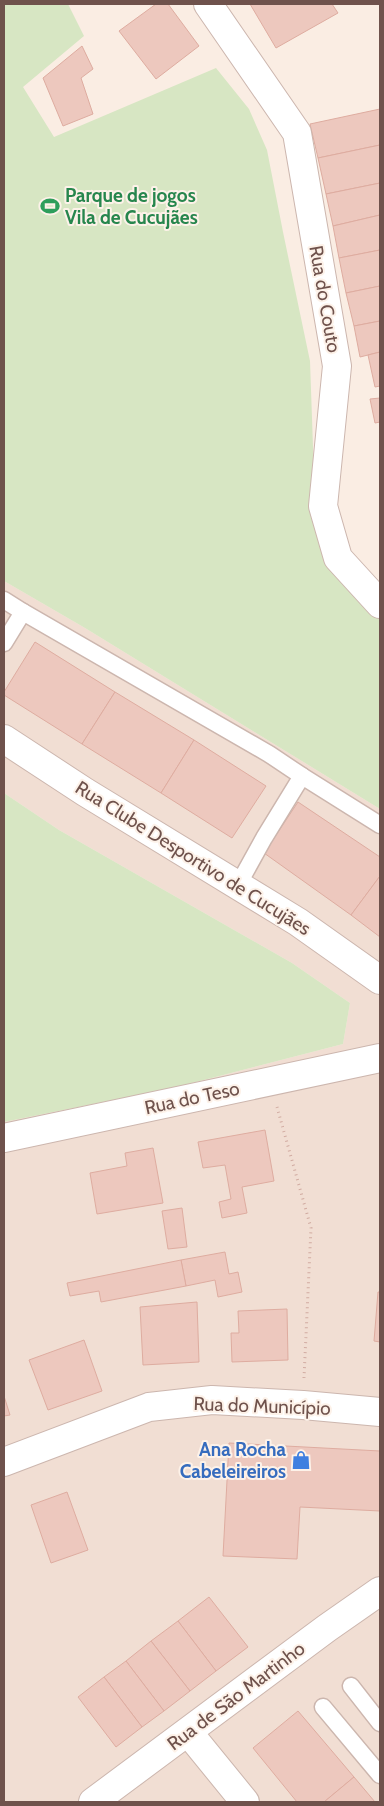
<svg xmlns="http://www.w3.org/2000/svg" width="384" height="1806" viewBox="0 0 384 1806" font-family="Cabin,sans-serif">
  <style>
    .residential { fill: #f1ded3 }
    .green { fill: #d7e6c3 }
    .building { fill: #edc8be; stroke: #deaca0 }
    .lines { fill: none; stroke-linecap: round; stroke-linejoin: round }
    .lane-casing { stroke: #ccb6ae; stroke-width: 19 }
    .street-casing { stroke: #ccb6ae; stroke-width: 30 }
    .path { stroke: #d1aba1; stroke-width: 3; stroke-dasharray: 1 4; stroke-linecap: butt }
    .lane { stroke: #fff; stroke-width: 16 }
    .street { stroke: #fff; stroke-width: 28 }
    .labels { text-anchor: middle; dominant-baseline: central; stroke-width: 4; stroke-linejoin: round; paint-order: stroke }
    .leisure-label { font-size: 19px; font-weight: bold; fill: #27864d; stroke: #fdf2e9; text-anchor: start }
    .street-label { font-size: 19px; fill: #6f524c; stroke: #fdf2e9 }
    .shop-label { font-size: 19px; font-weight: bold; fill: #366cbe; stroke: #fdf2e9; text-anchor: end }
  </style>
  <rect width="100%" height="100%" fill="#faede3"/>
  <path class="residential" d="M4,581l81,47 295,181v993h-376v-680l173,-35 166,-43 7,-41 -58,-40 -233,-133 -55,-37z"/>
  <g class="green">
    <path d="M4,4h64l16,32 -61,51 31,50 162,-69 33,41 18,41 16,82 27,129 5,143 65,110v195l-295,-181 -81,-47z"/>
    <path d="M4,793l55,37 233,133 58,40 -7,41 -166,43 -173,35z"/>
  </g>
  <g class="building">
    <path d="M156,4h12l31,42 -43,33 -37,-48z"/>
    <path d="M250,4h82l6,9 -62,35z"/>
    <path d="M82,46l11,23 -12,9 12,36 -30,12 -20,-48z"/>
    <path d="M380,109v36l-62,13 -8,-34z"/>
    <path d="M380,145v38l-54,11 -8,-36z"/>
    <path d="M380,183v32l-47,11 -7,-32z"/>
    <path d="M380,215v35l-41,8 -6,-32z"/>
    <path d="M380,250v36l-34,7 -7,-35z"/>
    <path d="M380,286v35l-26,5 -8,-33z"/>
    <path d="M380,321v31l-20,5 -6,-31z"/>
    <path d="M380,352v34l-5,1 -7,-32z"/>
    <path d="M380,398v24l-5,1 -5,-24z"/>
    <path d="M35,642l80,50 -33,52 -78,-49v-3z"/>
    <path d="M115,692l79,48 -33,53 -79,-49z"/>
    <path d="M194,740l72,46 -34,52 -71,-45z"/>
    <path d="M298,802l82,55v19l-29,39 -87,-62z"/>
    <path d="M380,876v61l-29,-22z"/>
    <path d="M265,1130l9,51 -32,6 5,26 -25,5 -3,-16 12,-3 -6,-34 -22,3 -5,-26z"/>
    <path d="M153,1148l10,55 -66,11 -7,-41 37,-7 -2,-13z"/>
    <path d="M182,1208l5,39 -19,2 -6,-38z"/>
    <path d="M225,1252l4,22 9,-2 4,20 -24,5 -3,-17 -29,6 -5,-26z"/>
    <path d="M181,1260l5,26 -85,16 -2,-11 -29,5 -3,-13z"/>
    <path d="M378,1292h2v50l-6,-1z"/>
    <path d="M197,1302l2,60 -56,3 -3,-58z"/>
    <path d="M287,1309l1,51 -56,2 -1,-29h8l-1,-22z"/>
    <path d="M84,1340l18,51 -54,19 -19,-50z"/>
    <path d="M4,1396l6,19 -6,1z"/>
    <path d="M229,1443l151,8v60l-80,-4 -3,52 -74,-3z"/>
    <path d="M67,1492l21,58 -37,13 -20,-58z"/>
    <path d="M209,1597l39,50 -32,24 -38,-50z"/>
    <path d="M178,1621l38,50 -26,20 -39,-50z"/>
    <path d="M151,1641l39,50 -26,20 -38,-50z"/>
    <path d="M126,1661l38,50 -22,16 -38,-50z"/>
    <path d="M104,1677l38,50 -26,20 -38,-50z"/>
    <path d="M298,1711l56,66 -30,25h-27l-44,-54z"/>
    <path d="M354,1777l21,25h-51z"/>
  </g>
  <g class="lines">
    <g class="lane-casing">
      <g id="lane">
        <path d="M4,600l19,12"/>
        <path d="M4,643l19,-31 246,142 33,22"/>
        <path d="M238,885l26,-47 38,-62 78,49"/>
        <path d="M351,1686l29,37"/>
        <path d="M323,1707l57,68"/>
      </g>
    </g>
    <g class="street-casing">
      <g id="street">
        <path d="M208,4l89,129 40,233 -14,140 15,52 42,46"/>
        <path d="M4,739l81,53 213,130 82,58"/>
        <path d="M4,1138l376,-80"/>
        <path d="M4,1462l145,-55 63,-7 91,5 77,7"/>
        <path d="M188,1732l57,70"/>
        <path d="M93,1802l234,-174 53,-37"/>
      </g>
    </g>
    <path class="path" d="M277,1107l34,121 -7,150"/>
    <use href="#lane" class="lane"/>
    <use href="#street" class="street"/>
  </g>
  <defs>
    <g id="stadium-bare" transform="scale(1.5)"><path d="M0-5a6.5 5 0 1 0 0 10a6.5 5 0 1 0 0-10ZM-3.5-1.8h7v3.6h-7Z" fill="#2e9e5b" stroke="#fdf2e9" stroke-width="2.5" paint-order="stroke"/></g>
    <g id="shop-bare" transform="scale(1.5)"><path d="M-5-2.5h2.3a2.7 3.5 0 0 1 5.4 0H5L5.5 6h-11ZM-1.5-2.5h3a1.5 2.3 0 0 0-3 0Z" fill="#3f7fe0" stroke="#fdf2e9" stroke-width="2.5" paint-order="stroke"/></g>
  </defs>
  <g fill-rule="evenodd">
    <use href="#stadium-bare" x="50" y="206"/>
    <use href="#shop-bare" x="301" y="1460"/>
  </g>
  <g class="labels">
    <g class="leisure-label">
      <text x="65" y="195">Parque de jogos<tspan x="65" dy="22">Vila de Cucujães</tspan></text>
    </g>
    <g class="street-label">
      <text transform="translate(325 299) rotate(80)">Rua do Couto</text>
      <text transform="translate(193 858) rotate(32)">Rua Clube Desportivo de Cucujães</text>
      <text transform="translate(192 1098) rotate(-12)">Rua do Teso</text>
      <text transform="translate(262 1406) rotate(2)">Rua do Município</text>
      <text transform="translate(236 1696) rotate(-37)">Rua de São Martinho</text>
    </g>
    <g class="shop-label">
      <text x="286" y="1449">Ana Rocha<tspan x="286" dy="22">Cabeleireiros</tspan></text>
    </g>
  </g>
  <rect width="384" height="1806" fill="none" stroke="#6f524c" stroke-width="10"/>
</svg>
